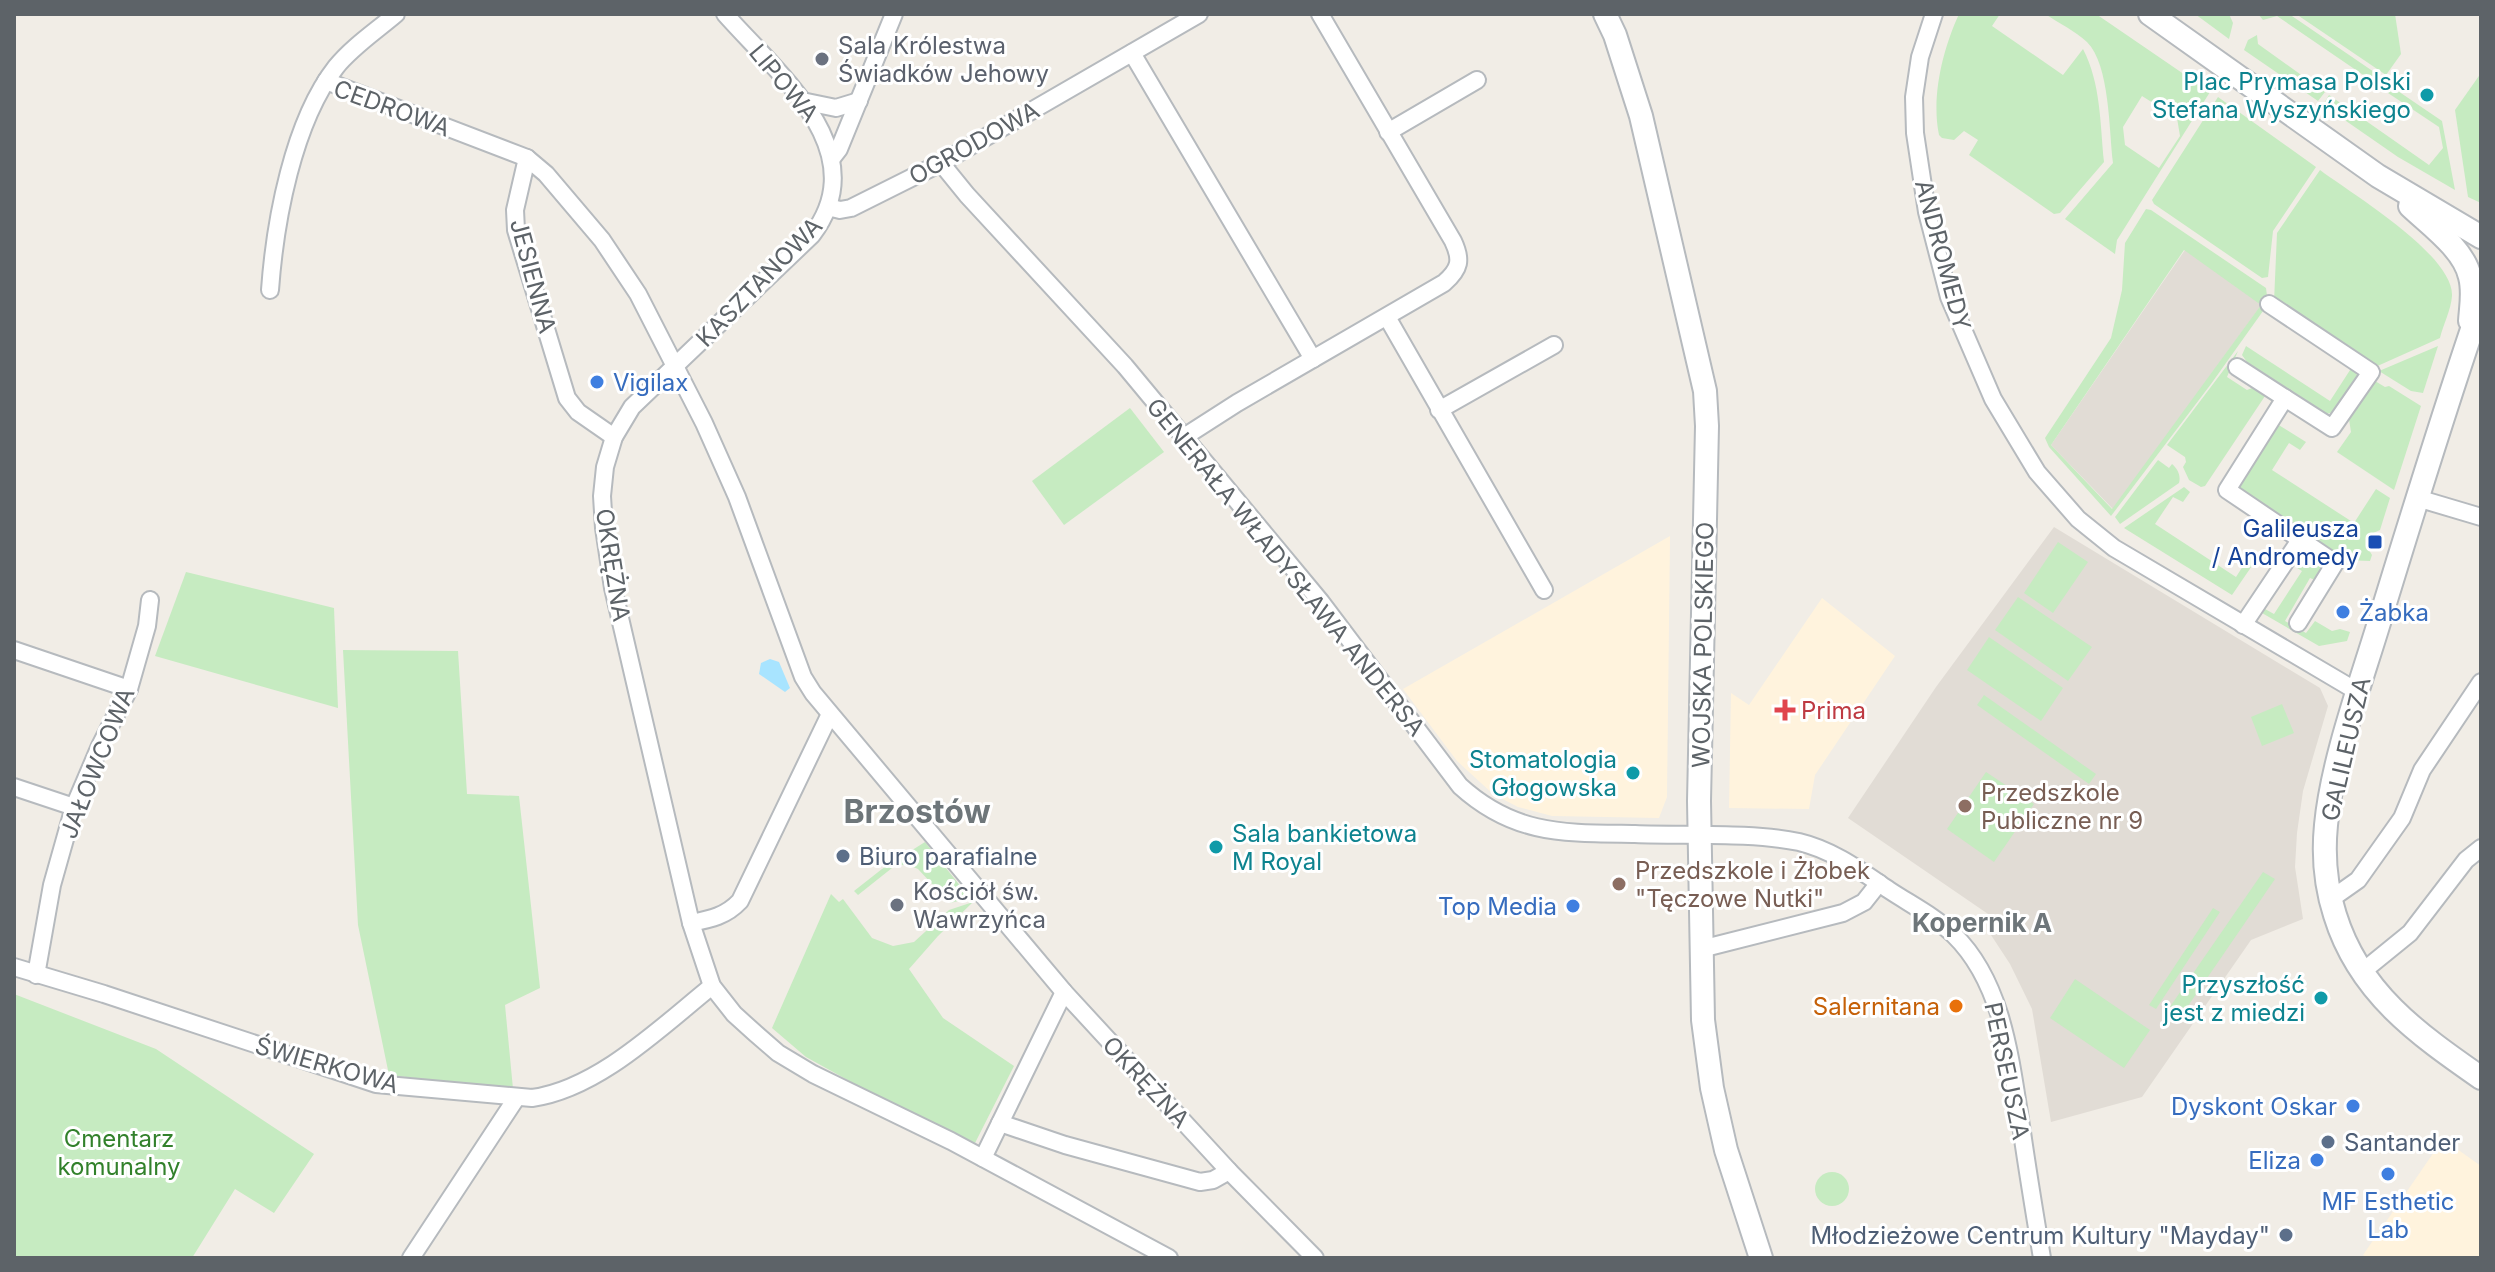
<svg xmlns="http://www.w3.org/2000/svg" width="2495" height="1272" viewBox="0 0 2495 1272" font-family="Inter,sans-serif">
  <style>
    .commercial { fill: #fff3dd }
    .education { fill: #e1dcd5 }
    .green { fill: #c6ebc1; fill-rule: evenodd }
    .water { fill: #a8e4ff }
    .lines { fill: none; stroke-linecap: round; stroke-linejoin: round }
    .minor-casing { stroke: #b6babe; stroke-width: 20 }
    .tertiary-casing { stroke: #b6babe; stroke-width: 26 }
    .minor { stroke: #fff; stroke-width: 16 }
    .tertiary { stroke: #fff; stroke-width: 22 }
    .worship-dot { fill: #6b7280; stroke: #fff; stroke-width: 3 }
    .culture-dot { fill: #0f9aa8; stroke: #fff; stroke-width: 3 }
    .shop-dot { fill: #3f7fe0; stroke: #fff; stroke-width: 3 }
    .transit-dot { fill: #1a4fb4; stroke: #fff; stroke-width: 3 }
    .health-dot { fill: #e0444e; stroke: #fff; stroke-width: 3 }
    .education-dot { fill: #8d6e63; stroke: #fff; stroke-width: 3 }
    .service-dot { fill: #5c6f8a; stroke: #fff; stroke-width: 3 }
    .food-dot { fill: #e8710a; stroke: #fff; stroke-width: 3 }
    .labels { text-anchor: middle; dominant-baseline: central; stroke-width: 6; stroke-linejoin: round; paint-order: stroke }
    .worship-label { font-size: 24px; fill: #5b616d; stroke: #fff; text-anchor: start }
    .culture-label { font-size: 24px; fill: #0d838f; stroke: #fff; text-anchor: end }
    .street-label { font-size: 24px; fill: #5d6368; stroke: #fff }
    .shop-label { font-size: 24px; fill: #366cbe; stroke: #fff; text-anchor: end }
    .transit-label { font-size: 24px; fill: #164399; stroke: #fff; text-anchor: end }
    .health-label { font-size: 24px; fill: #be3a42; stroke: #fff; text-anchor: start }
    .education-label { font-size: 24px; fill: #785e54; stroke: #fff; text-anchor: start }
    .service-label { font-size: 24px; fill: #4e5e75; stroke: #fff; text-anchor: start }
    .food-label { font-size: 24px; fill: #c56008; stroke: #fff; text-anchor: end }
    .park-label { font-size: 24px; fill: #32812b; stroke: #fff }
    .neighbourhood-label { font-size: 26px; font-weight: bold; fill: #6e767a; stroke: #fff }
    .district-label { font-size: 32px; font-weight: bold; fill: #6e767a; stroke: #fff }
  </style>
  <rect width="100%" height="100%" fill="#f1ede6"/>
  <g class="commercial">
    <path d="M1670,536l-3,261 -8,21 -107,-2 -34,-9 -25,-13 -36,-33 -54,-72z"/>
    <path d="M1822,598l73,58 -80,119 -6,34 -80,-1 2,-115 18,12z"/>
    <path d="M2443,1139l38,27v92h-114l-4,-3z"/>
  </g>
  <g class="education">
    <path d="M2185,250l77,54 -149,205 -62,-64z"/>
    <path d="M2054,527l266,161 8,18 -25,85 -6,42 -2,34 8,52 -52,21 -109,157 -91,25 -19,-113 -22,-45 -19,-29v-19l-143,-98 88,-131z"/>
  </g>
  <g class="green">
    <path d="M1959,14h41l-8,12 71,49 20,-26c18,35 17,74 21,113l-44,51 -6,1 -85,-59 9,-15 -14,-9 -10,9 -12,-2 -3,-3c-8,-39 4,-86 20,-121z"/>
    <path d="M2045,14h51l114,78 -93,148 -2,14 -50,-35 48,-56c-4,-32 -3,-98 -26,-121 -12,-11 -28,-19 -42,-28zM2142,96l35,22 3,18 -21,32 -34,-23 -2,-18z"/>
    <path d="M2195,14h34l4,9 -4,16z"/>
    <path d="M2258,14h31l88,60 -5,7 -95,-65 -14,4z"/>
    <path d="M2296,14h99l6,40 -15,21z"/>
    <path d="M2257,35l1,9 67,48 -7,9 -74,-51 4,-10z"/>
    <path d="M2481,73v130l-13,-6 -13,-87z"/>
    <path d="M2392,87l50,34 13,69 -57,-33 -75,-52 6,-10 100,70 14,-17 -4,-21 -51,-34z"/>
    <path d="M2218,97l98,70 -43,64 -5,46 -6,1 -108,-74 -2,-4z"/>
    <path d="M2320,170c32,24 134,85 132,126 -1,14 -9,29 -12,42l-67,30 -99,-66 3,-69z"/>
    <path d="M2146,209l5,1 115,78 2,16 -57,80 -100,132 -62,-69 -4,-9 66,-100 11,-48 3,-47zM2184,250l77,55 -149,204 -61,-64z"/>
    <path d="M2246,346l84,55 22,-34 7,11 -23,33 -9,3 -80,-52 -5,-7z"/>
    <path d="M2438,346l-15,47 -12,-2 -32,-20z"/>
    <path d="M2238,351l-11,26 20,13 5,-2 13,8 -60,90 -4,1 -12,-7 -6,-13 3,-5 -1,-5 -18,-12z"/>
    <path d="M2371,381h4l10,6 4,-1 32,20 -27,84 -57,-38 14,-20 -3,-19z"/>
    <path d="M1130,408l34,44 -100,73 -32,-44z"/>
    <path d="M2277,424l29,18 -6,8 -11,-7 -17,27 82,53 22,-34 14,9 -10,32 -11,5 -3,10 6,10 -2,6 -27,-1 -103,-72 -1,-4z"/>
    <path d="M2158,460l11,8 3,-4c6,5 9,12 7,19l-59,41 -5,-7z"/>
    <path d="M2184,487l6,5 -7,10 -10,-5 -18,27 81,53 18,-28 4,8 -26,38 -108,-67z"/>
    <path d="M2058,542l30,20 -35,51 -29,-20z"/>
    <path d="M2307,556l12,6 2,8 -6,10 -5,-2 -25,43 21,12 9,-12 17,10 8,-2 10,3 -3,9 -28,5 -57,-33 3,-4 9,5 28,-43 -8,-5 4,-6z"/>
    <path d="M186,572l148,36 4,100 -183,-52z"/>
    <path d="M2018,597l74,50 -24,34 -73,-51z"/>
    <path d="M1989,637l74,51 -22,33 -74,-51z"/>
    <path d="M343,650l115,1 9,143 52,2 21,192 -35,17 8,84 -124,-14 -31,-150z"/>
    <path d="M1984,695l112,79 -7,10 -112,-79z"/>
    <path d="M2282,704l12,29 -32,13 -11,-29z"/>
    <path d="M1986,772l48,32 -40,58 -47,-33z"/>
    <path d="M925,842l45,56 -20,5 -32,-34 -12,-5 -14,4 -34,27 -4,-4 28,-22z"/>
    <path d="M2263,872l12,7 -98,143 -12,-8z"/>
    <path d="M831,894l8,8 4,-3 29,39 21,8 21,-4 35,-32 24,-8 -35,34 -29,33 34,49 71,48 -39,77 -111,-54 -58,-32 -34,-29z"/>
    <path d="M2213,908l7,4 -64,97 -7,-4z"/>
    <path d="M2075,979l75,51 -26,38 -74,-50z"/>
    <path d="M14,994l142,55 158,105 -40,59 -39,-24 -43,69h-178z"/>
    <circle cx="1832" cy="1189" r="17"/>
  </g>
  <path class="water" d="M770,659l9,3 11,26 -5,4 -26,-18 2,-11z"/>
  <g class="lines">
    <g class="minor-casing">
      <g id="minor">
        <path d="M725,14c52,59 151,137 87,221l-180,172 -18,30 -9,30 -3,29 2,32 9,60 78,335 21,63 22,28 21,19 23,20 35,21 138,67 218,117"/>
        <path d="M1934,14l-14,43 -6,40 1,36 12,79 22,85 44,102 44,73 41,47 36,29 244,144"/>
        <path d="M1132,53l181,306"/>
        <path d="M326,81l201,77 19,16 56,66 36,54 66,129 33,74 66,180 10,16 251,299 165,179 86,87"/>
        <path d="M802,101l34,7 23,-7"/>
        <path d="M1388,132l89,-52"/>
        <path d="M527,158l-12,52 1,20 51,168 11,14 36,25"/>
        <path d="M832,158l7,-9 55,-135"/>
        <path d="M941,163l26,32 158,171 196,236 139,184c55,50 106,47 175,48 50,2 116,-2 164,8 34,8 62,29 90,48 21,14 47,27 65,45 51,50 57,131 68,197 6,42 13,84 20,126"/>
        <path d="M828,207l12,3 11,-2 90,-45 258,-149"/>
        <path d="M270,290c5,-69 23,-168 66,-223 16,-20 40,-36 60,-53"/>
        <path d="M2269,304l102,68 -39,56 -47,-30 -58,92 108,73 -37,60"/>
        <path d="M1387,317l157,273"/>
        <path d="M2237,367l48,31"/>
        <path d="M1439,410l115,-65"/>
        <path d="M1184,437l53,-34 207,-120c16,-14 18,-23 9,-42l-133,-227"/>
        <path d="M2417,498l64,19"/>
        <path d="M2243,625l57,-85"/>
        <path d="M14,650l115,39"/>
        <path d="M14,787l60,20"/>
        <path d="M2331,899l27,-19 44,-62 20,-48 59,-88"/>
        <path d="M691,923c20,-4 35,-7 49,-22l90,-187"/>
        <path d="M1701,949l142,-36 21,-11 15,-19"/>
        <path d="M14,967l90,27 272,90 156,14c66,-9 129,-71 180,-112"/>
        <path d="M2362,972l48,-39 56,-73 15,-12"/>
        <path d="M36,975l16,-90 22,-78 26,-61 29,-57 18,-63 3,-26"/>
        <path d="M1000,1123l65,22 135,37 13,-2 16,-9"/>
        <path d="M983,1158l81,-166"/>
        <path d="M411,1258l106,-161"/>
      </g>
    </g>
    <g class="tertiary-casing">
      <g id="tertiary">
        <path d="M1605,14l10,21 26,81 64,275 2,35 -8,375 4,219 9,68 14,62 35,108"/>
        <path d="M2150,14l228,162 103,61"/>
        <path d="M2410,206c20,19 54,43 60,71 4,15 1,29 0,44"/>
        <path d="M2481,303c-37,107 -70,215 -103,323 -19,62 -46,136 -52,199 -3,30 0,62 9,90 24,78 83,119 146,163"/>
      </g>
    </g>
    <use href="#minor" class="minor"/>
    <use href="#tertiary" class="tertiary"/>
  </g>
  <g class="worship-dot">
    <circle cx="822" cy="59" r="8"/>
    <circle cx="897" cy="905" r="8"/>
  </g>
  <g class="culture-dot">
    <circle cx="2427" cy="95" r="8"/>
    <circle cx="1633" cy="773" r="8"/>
    <circle cx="1216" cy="847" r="8"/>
    <circle cx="2321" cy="998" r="8"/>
  </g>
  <g class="shop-dot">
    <circle cx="597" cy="382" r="8"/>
    <circle cx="2343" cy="612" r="8"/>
    <circle cx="1573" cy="906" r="8"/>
    <circle cx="2353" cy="1106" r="8"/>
    <circle cx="2317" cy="1160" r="8"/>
    <circle cx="2388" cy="1174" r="8"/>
  </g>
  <rect class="transit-dot" x="2367" y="534" width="16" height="16" rx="4"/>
  <path class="health-dot" d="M1781 698h8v8h8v8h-8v8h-8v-8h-8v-8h8z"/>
  <g class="education-dot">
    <circle cx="1965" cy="806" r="8"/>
    <circle cx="1619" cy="884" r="8"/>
  </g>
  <g class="service-dot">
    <circle cx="843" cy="856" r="8"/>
    <circle cx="2328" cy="1142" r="8"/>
    <circle cx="2286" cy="1235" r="8"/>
  </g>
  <circle class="food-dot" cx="1956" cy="1006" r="8"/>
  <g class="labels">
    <g class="worship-label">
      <text x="838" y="45">Sala Królestwa<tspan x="838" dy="28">Świadków Jehowy</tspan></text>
      <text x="913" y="891">Kościół św.<tspan x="913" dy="28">Wawrzyńca</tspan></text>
    </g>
    <g class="culture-label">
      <text x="2411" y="81">Plac Prymasa Polski<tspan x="2411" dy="28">Stefana Wyszyńskiego</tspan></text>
      <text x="1617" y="759">Stomatologia<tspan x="1617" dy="28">Głogowska</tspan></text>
      <text x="1232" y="833" text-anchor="start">Sala bankietowa<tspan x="1232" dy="28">M Royal</tspan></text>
      <text x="2305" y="984">Przyszłość<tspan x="2305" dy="28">jest z miedzi</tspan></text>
    </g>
    <g class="street-label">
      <text transform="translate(784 83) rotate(50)">LIPOWA</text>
      <text transform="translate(392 108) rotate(20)">CEDROWA</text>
      <text transform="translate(974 143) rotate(-29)">OGRODOWA</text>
      <text transform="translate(1943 255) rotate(75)">ANDROMEDY</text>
      <text transform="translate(533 276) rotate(75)">JESIENNA</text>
      <text transform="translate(759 282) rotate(-46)">KASZTANOWA</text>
      <text transform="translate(613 565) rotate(81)">OKRĘŻNA</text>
      <text transform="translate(1286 567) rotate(51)">GENERAŁA WŁADYSŁAWA ANDERSA</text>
      <text transform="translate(1703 645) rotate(-89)">WOJSKA POLSKIEGO</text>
      <text transform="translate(2346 749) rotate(-77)">GALILEUSZA</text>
      <text transform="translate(97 763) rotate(-68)">JAŁOWCOWA</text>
      <text transform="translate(327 1065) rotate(16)">ŚWIERKOWA</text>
      <text transform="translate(2007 1071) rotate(78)">PERSEUSZA</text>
      <text transform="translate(1146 1082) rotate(47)">OKRĘŻNA</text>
    </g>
    <g class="shop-label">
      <text x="613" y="382" text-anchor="start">Vigilax</text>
      <text x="2359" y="612" text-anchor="start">Żabka</text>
      <text x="1557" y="906">Top Media</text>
      <text x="2337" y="1106">Dyskont Oskar</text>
      <text x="2301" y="1160">Eliza</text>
      <text x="2388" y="1201" text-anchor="middle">MF Esthetic<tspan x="2388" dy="28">Lab</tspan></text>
    </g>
    <g class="transit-label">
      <text x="2359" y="528">Galileusza<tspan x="2359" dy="28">/ Andromedy</tspan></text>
    </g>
    <g class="health-label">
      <text x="1801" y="710">Prima</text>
    </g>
    <g class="education-label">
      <text x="1981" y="792">Przedszkole<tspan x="1981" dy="28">Publiczne nr 9</tspan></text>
      <text x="1635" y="870">Przedszkole i Żłobek<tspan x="1635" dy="28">"Tęczowe Nutki"</tspan></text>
    </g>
    <g class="service-label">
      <text x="859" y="856">Biuro parafialne</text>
      <text x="2344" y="1142">Santander</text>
      <text x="2270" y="1235" text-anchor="end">Młodzieżowe Centrum Kultury "Mayday"</text>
    </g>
    <g class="food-label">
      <text x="1940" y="1006">Salernitana</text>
    </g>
    <g class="park-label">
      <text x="119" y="1138">Cmentarz<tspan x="119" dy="28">komunalny</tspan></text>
    </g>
    <g class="neighbourhood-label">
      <text x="1982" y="922">Kopernik A</text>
    </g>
    <g class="district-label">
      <text x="917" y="811">Brzostów</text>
    </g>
  </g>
  <rect width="2495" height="1272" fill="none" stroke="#5d6368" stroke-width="32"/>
</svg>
